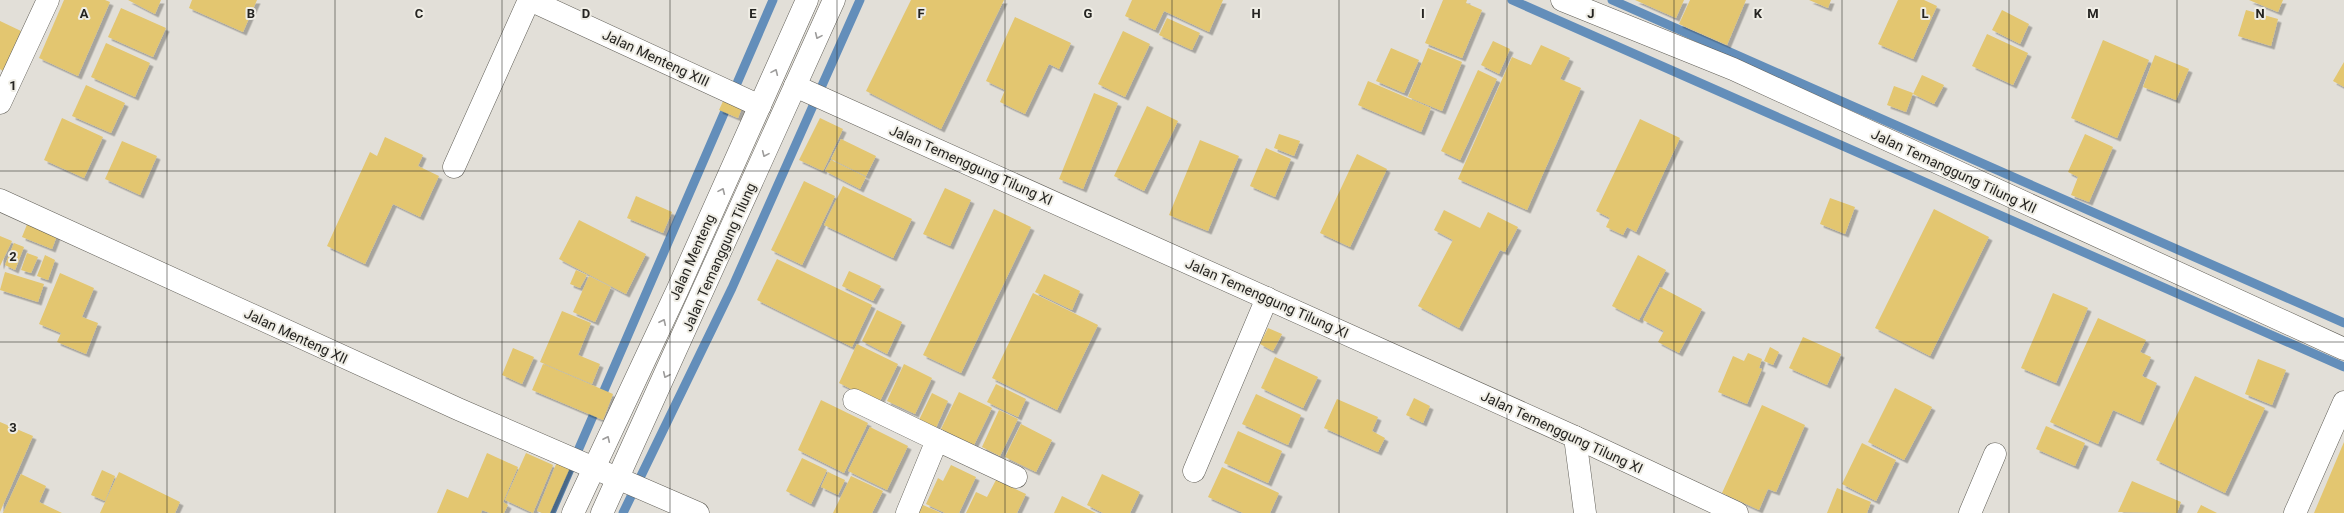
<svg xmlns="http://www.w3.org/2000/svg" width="2344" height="513" viewBox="0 0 2344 513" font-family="Roboto,sans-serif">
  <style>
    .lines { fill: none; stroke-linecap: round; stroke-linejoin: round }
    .stream { stroke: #638eba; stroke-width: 9 }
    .building { fill: #e3c66f; filter: url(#shadow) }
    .minor-casing { stroke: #615f58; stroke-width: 23 }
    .minor { stroke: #fff; stroke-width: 22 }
    .oneway { stroke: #9d9c9b }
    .grid { fill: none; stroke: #252421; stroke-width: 1; stroke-opacity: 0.55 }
    .labels { text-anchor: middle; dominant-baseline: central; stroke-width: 4; stroke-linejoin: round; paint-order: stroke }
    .street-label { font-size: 14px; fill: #252421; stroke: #efede5 }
    .grid-label { font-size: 13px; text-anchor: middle; font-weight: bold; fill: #252421; stroke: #efede5; stroke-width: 4; stroke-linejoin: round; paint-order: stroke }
  </style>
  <defs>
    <filter id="shadow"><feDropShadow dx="3.5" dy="3.5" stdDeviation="0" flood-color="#0004"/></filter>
  </defs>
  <rect width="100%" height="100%" fill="#e2dfd8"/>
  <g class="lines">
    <g class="stream">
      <path d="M1512,0l832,367"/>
      <path d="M1612,0l732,323"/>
      <path d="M551,513l222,-513"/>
      <path d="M623,513l109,-225 128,-288"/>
    </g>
  </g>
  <g class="building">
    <path d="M64,0h41l5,2 -32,74 -39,-18z"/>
    <path d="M128,0h33l-6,14z"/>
    <path d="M192,0h65l-14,32 -54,-24z"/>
    <path d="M911,0h93l-63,129 -75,-38z"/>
    <path d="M1132,0h91l-14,32 -45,-21 -9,19 -30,-14z"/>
    <path d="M1443,0h24l-1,3 16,7 -20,48 -37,-15z"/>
    <path d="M1635,0h49l-8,18z"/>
    <path d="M1690,0h56l-19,45 -48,-21z"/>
    <path d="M1809,0h22l-3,8z"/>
    <path d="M1898,0h26l13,6 -24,53 -35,-15z"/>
    <path d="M2249,0h34l-5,12z"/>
    <path d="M121,8l45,20 -13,29 -45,-20z"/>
    <path d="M2002,10l27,14 -9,20 -28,-14z"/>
    <path d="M2246,10l32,9 -7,27 -33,-10z"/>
    <path d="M1015,17l56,26 -12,26 -10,-5 -24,50 -25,-12 5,-12 -19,-9z"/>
    <path d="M1167,18l33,15 -8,17 -33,-15z"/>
    <path d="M0,21l21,10 -18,40 -3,-2z"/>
    <path d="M1123,31l27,13 -25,53 -27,-13z"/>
    <path d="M1987,34l41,19 -15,32 -41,-19z"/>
    <path d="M2103,40l46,20 -32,78 -46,-20z"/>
    <path d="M1493,41l17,8 -11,25 -18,-9z"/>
    <path d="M106,43l44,20 -15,34 -44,-20z"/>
    <path d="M1541,45l29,13 -10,21 21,9 -54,122 -69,-31 54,-122 19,8z"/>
    <path d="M1391,48l28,12 -15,33 -28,-12z"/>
    <path d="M1428,48l34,14 -20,49 -34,-14z"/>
    <path d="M2155,55l34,14 -13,31 -33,-13z"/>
    <path d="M2344,62v25l-11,-6z"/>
    <path d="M1478,70l19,9 -37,81 -19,-9z"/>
    <path d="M1922,75l22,10 -10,19 -21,-10z"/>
    <path d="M1368,81l63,27 -10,24 -63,-27z"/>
    <path d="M86,85l39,18 -14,30 -39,-17z"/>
    <path d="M1894,86l19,7 -7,19 -19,-7z"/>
    <path d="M1094,93l24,10 -35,86 -24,-10z"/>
    <path d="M725,97l18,8 -5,13 -19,-8z"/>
    <path d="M1147,106l31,15 -34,70 -30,-15z"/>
    <path d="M62,118l41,19 -19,41 -40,-18z"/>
    <path d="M820,118l23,11 -20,42 -24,-11z"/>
    <path d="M1640,119l40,19 -44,94 -9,-5 -4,8 -17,-8 4,-9 -14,-7z"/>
    <path d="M1279,134l21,7 -6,15 -20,-8z"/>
    <path d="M2085,134l28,13 -24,55 -18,-7 7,-18 -10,-5z"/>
    <path d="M385,137l38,18 -5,11 21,10 -19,41 -27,-13 -28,60 -38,-18 43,-94 7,4z"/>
    <path d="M841,139l35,17 -10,20 -35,-17z"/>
    <path d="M1200,140l39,16 -31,75 -39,-16z"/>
    <path d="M122,141l35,15 -17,39 -35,-16z"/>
    <path d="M1266,148l25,11 -16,38 -25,-11z"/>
    <path d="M1357,154l30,15 -37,78 -30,-14z"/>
    <path d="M831,160l35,17 -6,12 -35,-18z"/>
    <path d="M804,181l31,15 -33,69 -31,-15z"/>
    <path d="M843,186l69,33 -19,39 -69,-33z"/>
    <path d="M945,188l26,12 -21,46 -27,-12z"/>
    <path d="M636,196l36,16 -9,21 -36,-15z"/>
    <path d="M1830,198l25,9 -10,27 -25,-10z"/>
    <path d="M994,209l37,18 -70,146 -38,-18z"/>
    <path d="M1934,209l55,28 -59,119 -55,-28z"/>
    <path d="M1444,210l36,18 8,-16 30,15 -13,25 -5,-2 -41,78 -41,-22 35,-66 -19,-10z"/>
    <path d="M579,220l67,34 -20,40 -67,-35z"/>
    <path d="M28,222l30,11 -6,16 -30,-12z"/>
    <path d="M0,236l12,5 -12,25z"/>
    <path d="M14,243l10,4 -9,23 -10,-5z"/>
    <path d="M27,253l11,4 -7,16 -10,-3z"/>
    <path d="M45,255l10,5 -7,20 -11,-4z"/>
    <path d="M1638,255l28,15 -27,50 -27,-14z"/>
    <path d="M777,259l95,46 -20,42 -95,-47z"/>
    <path d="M576,270l11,5 -7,13 -10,-4z"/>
    <path d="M849,271l32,15 -8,15 -31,-15z"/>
    <path d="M5,272l39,12 -6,18 -38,-12z"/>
    <path d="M60,273l34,15 -12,29 16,6 -12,31 -29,-12 4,-9 -22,-9z"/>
    <path d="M1044,274l36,17 -8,19 -37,-18z"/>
    <path d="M589,276l22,11 -16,35 -22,-10z"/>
    <path d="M1660,287l42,22 -23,44 -21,-11 6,-11 -21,-11z"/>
    <path d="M1033,293l65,32 -41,85 -65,-32z"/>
    <path d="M2053,293l35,15 -32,75 -35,-15z"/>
    <path d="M877,310l25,12 -15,32 -25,-13z"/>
    <path d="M562,311l29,12 -13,32 22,9 -8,20 -52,-22z"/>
    <path d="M2098,318l48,22 -6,12 11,5 -9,19 15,7 -17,39 -27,-12 -15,34 -48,-22z"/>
    <path d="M1268,328l14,6 -9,17 -13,-7z"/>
    <path d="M1803,337l38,17 -14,31 -38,-17z"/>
    <path d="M857,344l41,20 -19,39 -40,-20z"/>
    <path d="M1770,347l9,5 -6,13 -9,-4z"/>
    <path d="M513,348l21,9 -12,27 -20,-9z"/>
    <path d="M1748,353l14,6 -3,9 3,1 -15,35 -29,-12 15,-36 11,5z"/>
    <path d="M1275,357l43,20 -15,31 -42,-20z"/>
    <path d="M2258,359l28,11 -14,35 -27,-11z"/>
    <path d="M543,364l70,30 -10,26 -71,-30z"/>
    <path d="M904,364l28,14 -17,36 -28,-13z"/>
    <path d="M2195,376l70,32 -40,85 -69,-33z"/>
    <path d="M996,384l30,15 -8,18 -31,-15z"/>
    <path d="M1895,388l37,19 -28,53 -36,-18z"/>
    <path d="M959,392l33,16 -18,37 -33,-16z"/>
    <path d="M932,393l16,8 -13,29 -17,-8z"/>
    <path d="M1256,394l45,21 -13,30 -46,-21z"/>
    <path d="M1414,398l16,8 -7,17 -17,-8z"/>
    <path d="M1337,399l41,18 -6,14 13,7 -7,14 -54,-24z"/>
    <path d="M821,400l47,23 -24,50 -46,-23z"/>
    <path d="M1762,405l43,20 -29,67 -8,-3 -9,21 -37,-17z"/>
    <path d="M999,410l19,9 -18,37 -18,-9z"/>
    <path d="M0,422l33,14 -33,76z"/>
    <path d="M1021,424l31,16 -16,32 -31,-15z"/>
    <path d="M2046,426l39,17 -10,23 -39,-17z"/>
    <path d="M870,427l38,19 -21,44 -39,-19z"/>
    <path d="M1238,431l44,20 -14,32 -44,-20z"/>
    <path d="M2344,442v71h-30z"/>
    <path d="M1862,443l34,17 -20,41 -34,-17z"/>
    <path d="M487,453l31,14 -15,35 5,3 -4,8h-14l-8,-3 -1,3h-44l10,-24 21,9z"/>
    <path d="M526,453l27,12 -20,48 -28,-13z"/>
    <path d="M559,457l13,6 -22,50h-8l-5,-2z"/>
    <path d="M802,458l25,12 -16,34 -25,-13z"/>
    <path d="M951,465l25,12 -17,36h-14l-19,-9 12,-26 5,3z"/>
    <path d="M1222,467l57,26 -9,20h-27l-35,-16z"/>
    <path d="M102,470l13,6 -10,25 -14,-6z"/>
    <path d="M119,472l61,30 -5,11h-75z"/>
    <path d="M828,472l17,8 -7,15 -17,-8z"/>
    <path d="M21,474l25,12 -7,16 23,11h-59z"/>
    <path d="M1102,474l38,18 -10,21h-27l-16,-8z"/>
    <path d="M851,476l32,15 -11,22h-39z"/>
    <path d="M996,480l30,14 -9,19h-51l10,-21 11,5z"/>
    <path d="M2132,481l49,21 -4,11 -59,-1z"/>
    <path d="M1837,488l34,14 -4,11h-40z"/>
    <path d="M1062,496l34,17h-42z"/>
    <path d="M923,505l18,8h-22z"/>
    <path d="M2201,505l16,8h-20z"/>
  </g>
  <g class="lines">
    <g class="minor-casing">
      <g id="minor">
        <path d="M530,0l230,106"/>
        <path d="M1562,0l171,69 611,280"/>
        <path d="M795,86l780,351 162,76"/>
        <path d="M0,103l48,-103"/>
        <path d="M454,167l75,-167"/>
        <path d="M0,200l458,209 240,104"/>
        <path d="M854,400l83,40"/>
        <path d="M1575,437l10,76"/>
        <path d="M1194,471l73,-173"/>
        <path d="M573,513l104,-222 130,-291"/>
        <path d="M602,513l232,-513"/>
        <path d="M907,513l30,-73 79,37"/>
        <path d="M1970,513l25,-59"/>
        <path d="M2295,513l49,-111"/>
      </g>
    </g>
    <use href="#minor" class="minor"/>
  </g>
  <defs><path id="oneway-chevron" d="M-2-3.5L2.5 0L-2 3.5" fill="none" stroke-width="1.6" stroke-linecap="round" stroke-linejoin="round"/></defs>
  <g class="oneway">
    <use href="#oneway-chevron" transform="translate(818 36) rotate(114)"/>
    <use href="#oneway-chevron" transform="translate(775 72) rotate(-66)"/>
    <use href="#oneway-chevron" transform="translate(765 154) rotate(114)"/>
    <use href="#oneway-chevron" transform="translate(722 191) rotate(-66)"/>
    <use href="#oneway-chevron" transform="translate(663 322) rotate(-65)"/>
    <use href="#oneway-chevron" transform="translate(666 375) rotate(115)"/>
    <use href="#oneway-chevron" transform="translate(607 439) rotate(-65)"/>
  </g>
  <path class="grid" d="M167,0v513M335,0v513M502,0v513M670,0v513M837,0v513M1005,0v513M1172,0v513M1339,0v513M1507,0v513M1674,0v513M1842,0v513M2009,0v513M2177,0v513M0,171h2344M0,342h2344"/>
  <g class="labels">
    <g class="street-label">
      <text transform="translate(656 58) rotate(25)">Jalan Menteng XIII</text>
      <text transform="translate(971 165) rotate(24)">Jalan Temenggung Tilung XI</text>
      <text transform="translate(1954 171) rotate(25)">Jalan Temanggung Tilung XII</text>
      <text transform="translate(692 257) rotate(-66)">Jalan Menteng</text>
      <text transform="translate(719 257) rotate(-66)">Jalan Temanggung Tilung</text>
      <text transform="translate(1267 298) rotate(24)">Jalan Temenggung Tilung XI</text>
      <text transform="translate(296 336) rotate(25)">Jalan Menteng XII</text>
      <text transform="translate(1562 432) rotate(25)">Jalan Temenggung Tilung XI</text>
    </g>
  </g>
  <g class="grid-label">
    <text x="84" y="18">A</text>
    <text x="251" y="18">B</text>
    <text x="419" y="18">C</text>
    <text x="586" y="18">D</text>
    <text x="753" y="18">E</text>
    <text x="921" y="18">F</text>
    <text x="1088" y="18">G</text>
    <text x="1256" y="18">H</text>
    <text x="1423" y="18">I</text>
    <text x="1591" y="18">J</text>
    <text x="1758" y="18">K</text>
    <text x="1925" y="18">L</text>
    <text x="2093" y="18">M</text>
    <text x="2260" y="18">N</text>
    <text x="13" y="90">1</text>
    <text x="13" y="261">2</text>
    <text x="13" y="432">3</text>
  </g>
</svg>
